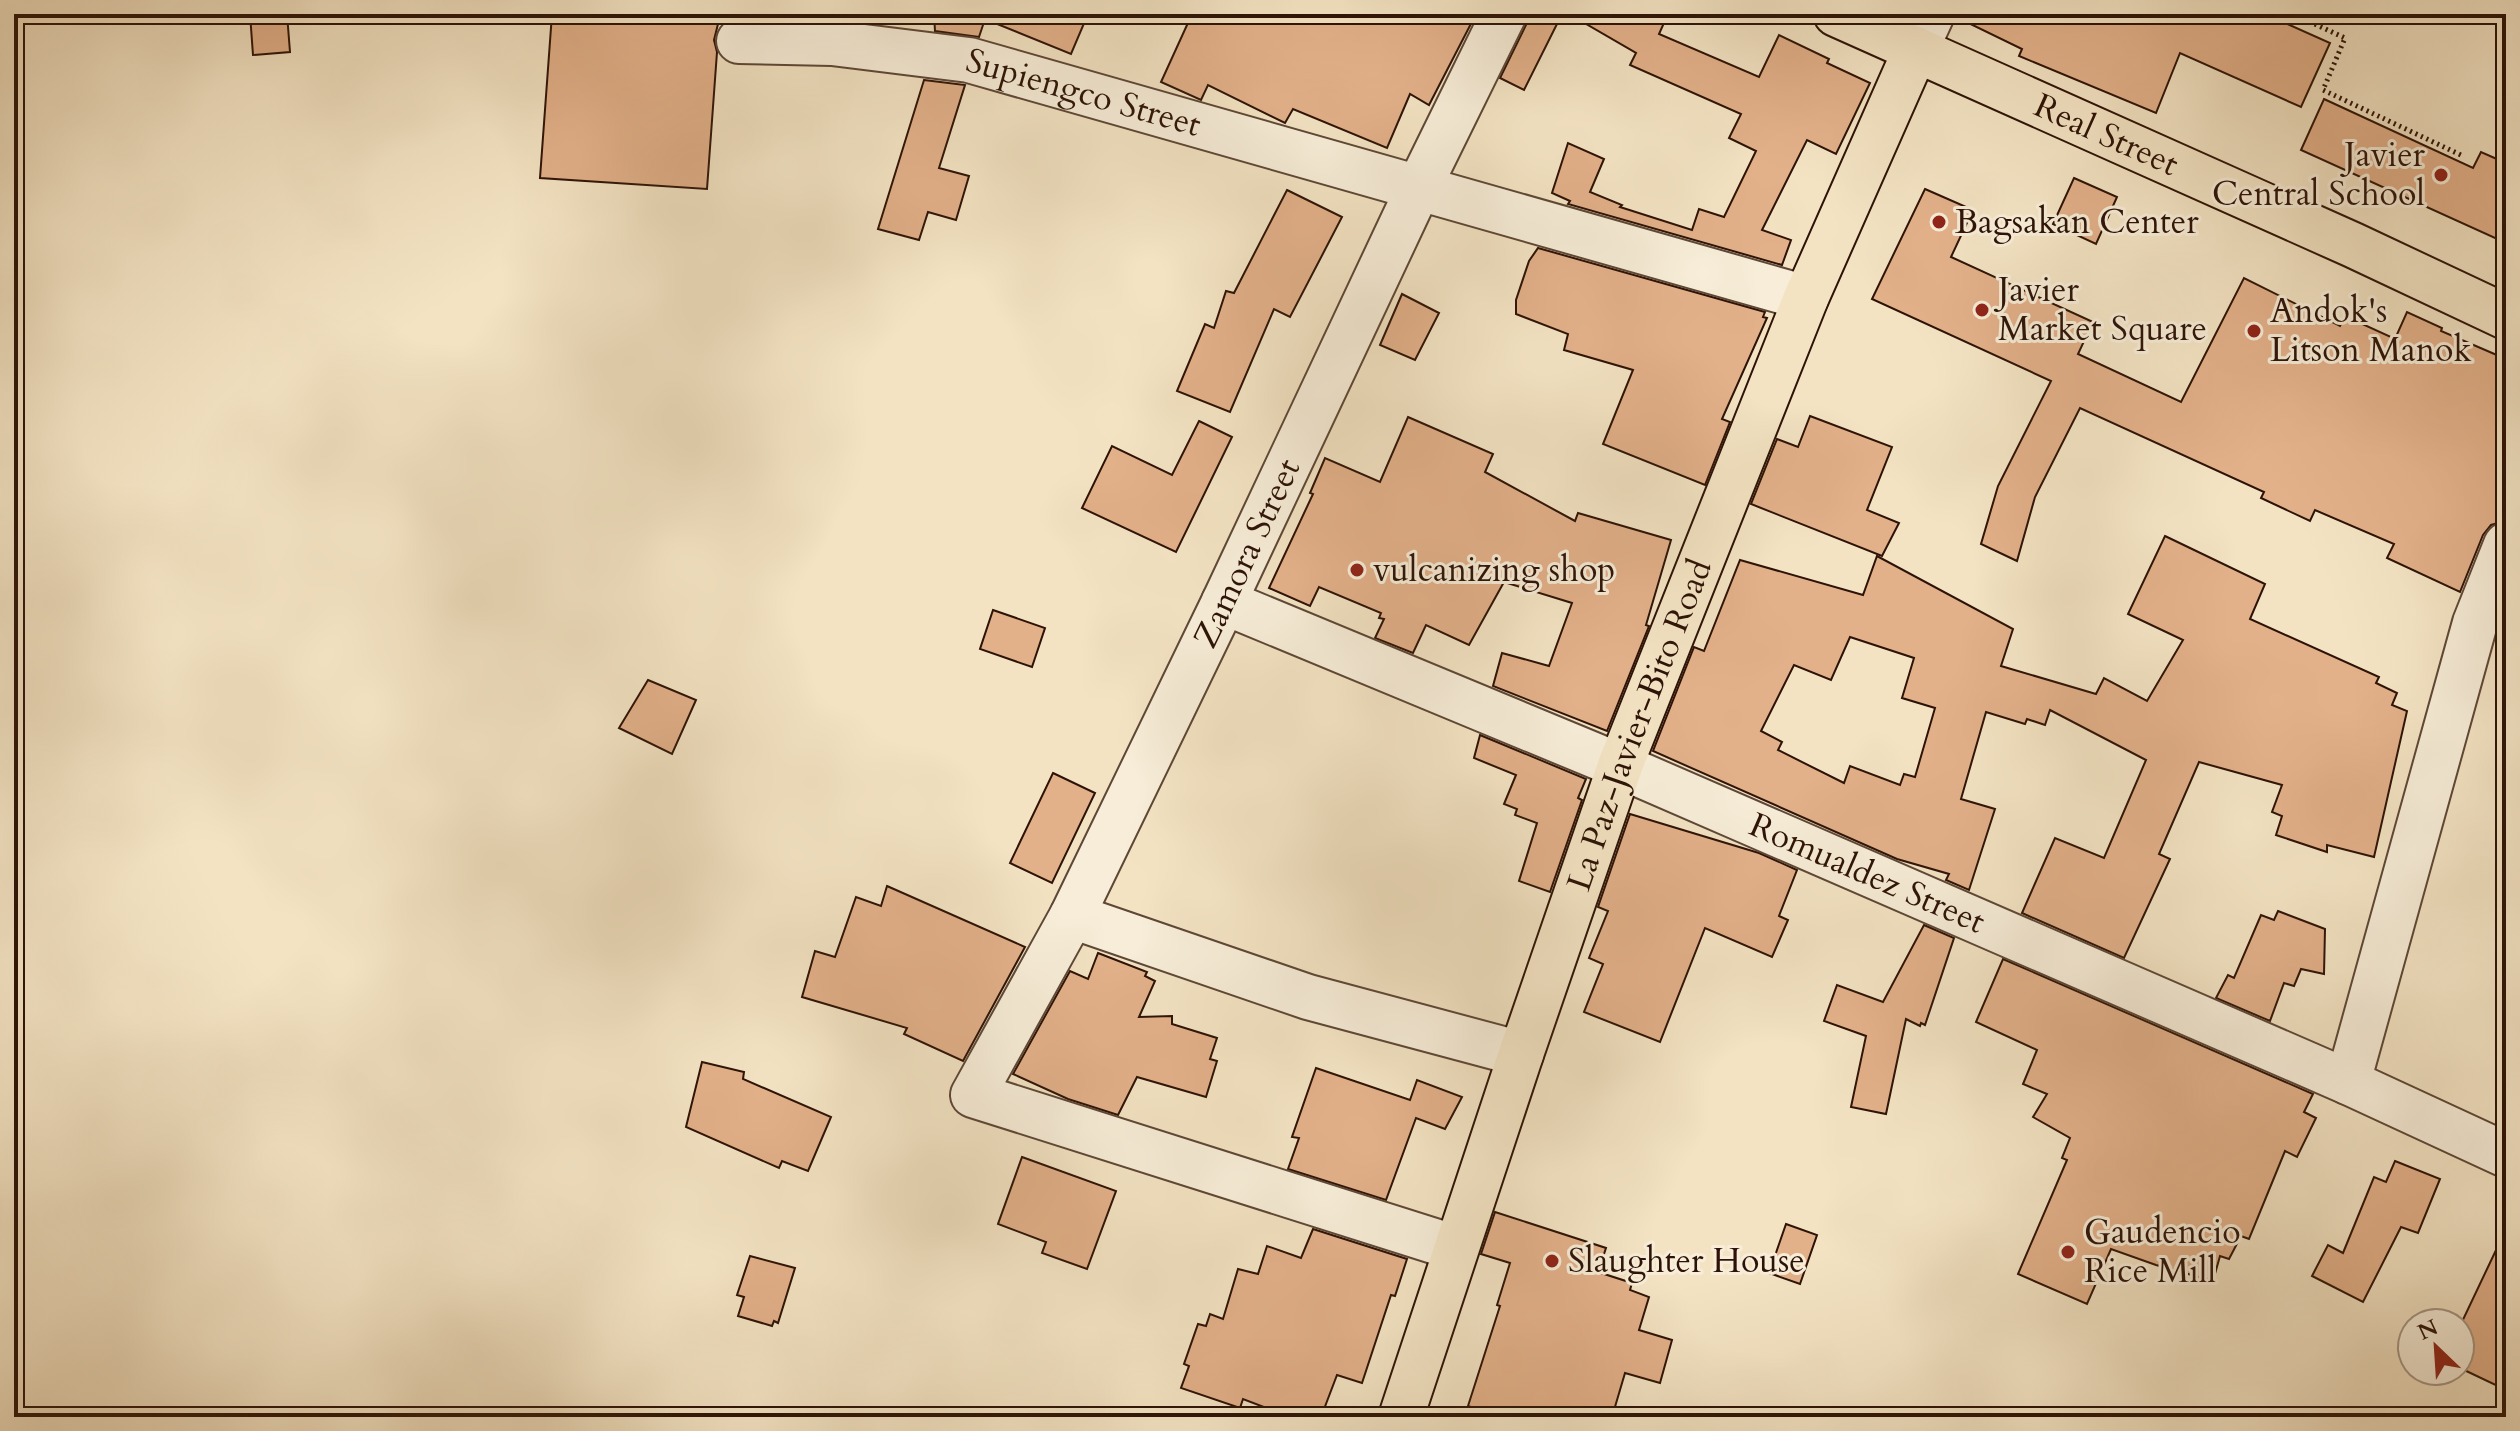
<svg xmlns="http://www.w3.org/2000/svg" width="2520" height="1431" viewBox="0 0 2520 1431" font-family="Cardo,serif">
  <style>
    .building { fill: #e2b089; stroke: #2d1307; stroke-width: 2; fill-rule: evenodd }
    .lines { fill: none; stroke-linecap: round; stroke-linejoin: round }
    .minor-casing { stroke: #5e4736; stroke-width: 48 }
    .major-casing { stroke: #2d1307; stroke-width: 48 }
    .path { stroke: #2d1307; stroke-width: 5; stroke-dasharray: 2 4; stroke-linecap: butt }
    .minor { stroke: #f7edd8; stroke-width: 44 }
    .major { stroke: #f3e3c3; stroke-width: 44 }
    .poi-dot { fill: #8f2418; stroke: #f7edd8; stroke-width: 3 }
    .labels { text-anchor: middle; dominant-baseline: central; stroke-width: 6; stroke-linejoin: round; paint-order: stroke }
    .street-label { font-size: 34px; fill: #2d1307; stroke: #f7edd8 }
    .poi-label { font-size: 34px; fill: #2d1307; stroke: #f7edd8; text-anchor: start }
  </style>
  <rect width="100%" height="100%" fill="#f3e3c3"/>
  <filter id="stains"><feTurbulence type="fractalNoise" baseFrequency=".0025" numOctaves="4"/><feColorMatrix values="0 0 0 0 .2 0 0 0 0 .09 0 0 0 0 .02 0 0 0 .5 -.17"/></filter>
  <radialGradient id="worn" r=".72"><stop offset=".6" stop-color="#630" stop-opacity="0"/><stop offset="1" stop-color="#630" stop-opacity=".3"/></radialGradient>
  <g class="building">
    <path d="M250,14h37l3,38 -37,3z"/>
    <path d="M552,14h84l83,6 -5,20 3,12 -10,137 -167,-11z"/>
    <path d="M934,14h154l-17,40 -86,-35 -6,18 -44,-6z"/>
    <path d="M1192,14h284l-47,91 -19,-11 -23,54 -94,-39 -8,14 -77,-38 -7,15 -40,-18z"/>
    <path d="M1529,14h33l-38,76 -24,-12 26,-53z"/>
    <path d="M1569,14h99l-9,20 100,43 20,-42 50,24 -2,4 43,20 -34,71 -29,-14 -45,90 29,10 -9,25 -214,-61 2,-3 -18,-8 16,-50 36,16 -14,33 32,13 -2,2 72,23 7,-21 25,8 32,-66 -27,-13 12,-24 -111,-49 6,-12z"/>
    <path d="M1957,14h308l65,29 -29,64 -121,-54 -24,60 -137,-57 3,-7 -66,-32z"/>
    <path d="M924,80l41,5 -26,83 30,8 -13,44 -28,-8 -9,28 -41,-11z"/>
    <path d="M2324,99l149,69 8,-16 25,11v80l-205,-93z"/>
    <path d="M2074,178l43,19 -21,47 -43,-20z"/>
    <path d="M1925,189l48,21 -22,47 142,65 -15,32 103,48 63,-124 96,48 5,-10 50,23 12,-27 35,16 -1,3 65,28v162l-15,4 -8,10 -23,57 -73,-34 7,-14 -79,-34 -5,11 -49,-23 3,-6 -184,-84 -45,89 -18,64 -36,-17 17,-58 53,-105 -179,-82z"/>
    <path d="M1287,190l55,27 -52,100 -16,-8 -44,103 -53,-21 28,-67 9,4 12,-37 8,2z"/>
    <path d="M1538,248l227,64 -2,5 4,1 -45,101 8,3 -25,63 -102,-41 30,-74 -69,-20 4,-16 -52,-20v-14l13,-39z"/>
    <path d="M1402,294l37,19 -24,47 -35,-15z"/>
    <path d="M1810,416l82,31 -25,63 32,13 -17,33 -131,-52 26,-65 21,8z"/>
    <path d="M1408,417l85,37 -8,18 90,49 3,-8 93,27 -25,85 3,1 -42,105 -114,-45 9,-33 47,13 23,-63 -68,-21 -35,63 -43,-20 -13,28 -38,-15 9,-19 -5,-1 2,-5 -62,-26 -9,19 -41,-18 44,-94 -3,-1 15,-35 55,24z"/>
    <path d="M1199,421l33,16 -56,115 -94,-44 30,-62 60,29z"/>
    <path d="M2165,536l100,48 -15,35 129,58 -3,6 21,10 -5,12 15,6 -33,146 -47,-12v7l-51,-17 6,-19 -10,-4 10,-27 -83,-23 -40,92 11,5 -46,99 -102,-45 33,-75 49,20 42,-98 -96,-50 -5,15 -18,-6 -2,5 -39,-12 -25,87 34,10 -26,81 -23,-10 3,-6 -52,-15 -244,-108 41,-104 10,4 36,-91 123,35 14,-39 136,73 -12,37 95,28 8,-16 43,23 36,-61 -55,-26zM1850,637l64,21 -12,40 33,10 -20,69 -11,-3 -4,11 -50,-19 -6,17 -66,-33 4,-8 -21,-11 33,-66 37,15z"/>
    <path d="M993,610l52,18 -13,39 -52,-18z"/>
    <path d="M648,680l48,20 -24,54 -53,-26z"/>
    <path d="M1480,735l106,44 -8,19 4,2 -32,92 -31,-11 18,-58 -22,-8 2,-6 -13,-5 12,-29 -42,-17z"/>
    <path d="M1053,773l42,20 -43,90 -42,-20z"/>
    <path d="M1630,814l129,39 38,17 -18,46 9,4 -16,37 -67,-29 -45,114 -76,-30 19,-48 -14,-6 19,-47 -10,-4z"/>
    <path d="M887,886l138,61 -62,114 -59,-27 3,-6 -105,-31 13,-46 20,6 21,-60 25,9z"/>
    <path d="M2278,911l47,18 -1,45 -23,-5 -7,17 -10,-3 -14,38 -54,-23 12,-23 6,3 27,-63 13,5z"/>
    <path d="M1924,925l30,13 -29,87 -4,-2 -1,3 -14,-7 -20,95 -35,-7 15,-71 -42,-15 13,-36 46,17z"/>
    <path d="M1098,953l49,19 -2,4 10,5 -16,36 33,-1v8l45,14 -7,21 7,2 -11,36 -69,-20 -19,38 -50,-16 -55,-25 57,-103 18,8z"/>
    <path d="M2003,959l310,135 -9,18 12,6 -19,39 -12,-6 -36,88 -8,-3 -12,23 -9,-3 -7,25 -57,-16 -45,-16 -24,55 -69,-30 49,-114 -5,-2 8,-20 -37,-21 14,-23 -24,-10 14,-34 -61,-28z"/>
    <path d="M702,1062l42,10 -1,7 88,38 -23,54 -26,-10 -3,7 -93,-41z"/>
    <path d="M1316,1068l94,32 7,-20 45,17 -17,32 -29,-11 -30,82 -98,-31 11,-31 -7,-1z"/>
    <path d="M1022,1157l94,34 -29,78 -45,-16 4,-11 -48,-18z"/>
    <path d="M2395,1161l45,18 -22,54 -17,-6 -38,75 -51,-26 16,-31 15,8 31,-76 12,5z"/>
    <path d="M1495,1212l111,36 -8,24 34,11 -2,7 19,7 -10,33 33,10 -12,43 -35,-10 -13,44h-138l3,-8 -9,-3 32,-100 -3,-1 13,-42 -29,-9z"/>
    <path d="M1786,1224l31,11 -17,49 -31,-11z"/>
    <path d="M1313,1229l94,30 -12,37 -4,-1 -29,88 -25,-8 -16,42h-31l-47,-18 -3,9 -59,-20 8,-22 -5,-2 14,-40 8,2 4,-12 13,5 15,-50 20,5 9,-28 34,12z"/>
    <path d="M2506,1229v161l-46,-22v-42z"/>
    <path d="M750,1256l45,12 -17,55 -4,-2 -2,5 -34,-10 6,-19 -7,-2z"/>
  </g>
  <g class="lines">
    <g class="minor-casing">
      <g id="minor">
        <path id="s1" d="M739,41l93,2 137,17 837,238"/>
        <path d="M1916,49l16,-35"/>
        <path id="s2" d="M1224,602l396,164 728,316 158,73"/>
        <path d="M1072,916l236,81 213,57"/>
        <path d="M2348,1082l127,-459 31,-78"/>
        <path id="s3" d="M1456,1248l-483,-153 99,-179 152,-314 195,-415 85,-173"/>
      </g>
    </g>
    <g class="major-casing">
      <g id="major">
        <path id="s4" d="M1836,14l517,231 153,72"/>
        <path id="s5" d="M1401,1417l120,-363 99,-288 186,-468 110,-249"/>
      </g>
    </g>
    <path class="path" d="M2293,14l52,24 -22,52 140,66"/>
    <use href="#minor" class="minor"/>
    <use href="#major" class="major"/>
  </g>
  <g class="poi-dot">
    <circle cx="2441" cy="175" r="8"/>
    <circle cx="1939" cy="222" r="8"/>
    <circle cx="1982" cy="310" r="8"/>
    <circle cx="2254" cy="331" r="8"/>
    <circle cx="1357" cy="570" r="8"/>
    <circle cx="2068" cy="1252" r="8"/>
    <circle cx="1552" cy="1261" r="8"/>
  </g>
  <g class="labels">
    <g class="street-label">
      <text stroke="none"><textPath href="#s1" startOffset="350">Supiengco Street</textPath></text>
      <text stroke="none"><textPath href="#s4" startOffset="296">Real Street</textPath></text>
      <text stroke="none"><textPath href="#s3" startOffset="1114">Zamora Street</textPath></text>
      <text stroke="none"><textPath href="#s5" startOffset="732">La Paz-Javier-Bito Road</textPath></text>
      <text stroke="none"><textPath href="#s2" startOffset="698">Romualdez Street</textPath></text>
    </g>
    <g class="poi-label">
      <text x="2425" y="155" text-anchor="end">Javier<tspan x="2425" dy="39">Central School</tspan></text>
      <text x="1955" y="222">Bagsakan Center</text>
      <text x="1998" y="290">Javier<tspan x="1998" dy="39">Market Square</tspan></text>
      <text x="2270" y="311">Andok's<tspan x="2270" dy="39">Litson Manok</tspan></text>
      <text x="1373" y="570">vulcanizing shop</text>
      <text x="2084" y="1232">Gaudencio<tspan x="2084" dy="39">Rice Mill</tspan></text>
      <text x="1568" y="1261">Slaughter House</text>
    </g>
  </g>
  <rect width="2520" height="1431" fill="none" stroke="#f3e3c3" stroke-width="48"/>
  <rect x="16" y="16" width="2488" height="1399" fill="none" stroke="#2d1307" stroke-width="4"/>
  <rect x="24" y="24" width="2472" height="1383" fill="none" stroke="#2d1307" stroke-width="2"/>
  <g transform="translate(2436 1347) rotate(335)"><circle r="38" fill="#f7edd8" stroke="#a69684" stroke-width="2"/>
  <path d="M0-6L14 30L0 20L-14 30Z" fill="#8f2418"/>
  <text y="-12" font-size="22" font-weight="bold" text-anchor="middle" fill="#2d1307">N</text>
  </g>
  <rect width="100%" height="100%" filter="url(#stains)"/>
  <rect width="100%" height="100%" fill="url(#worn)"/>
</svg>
